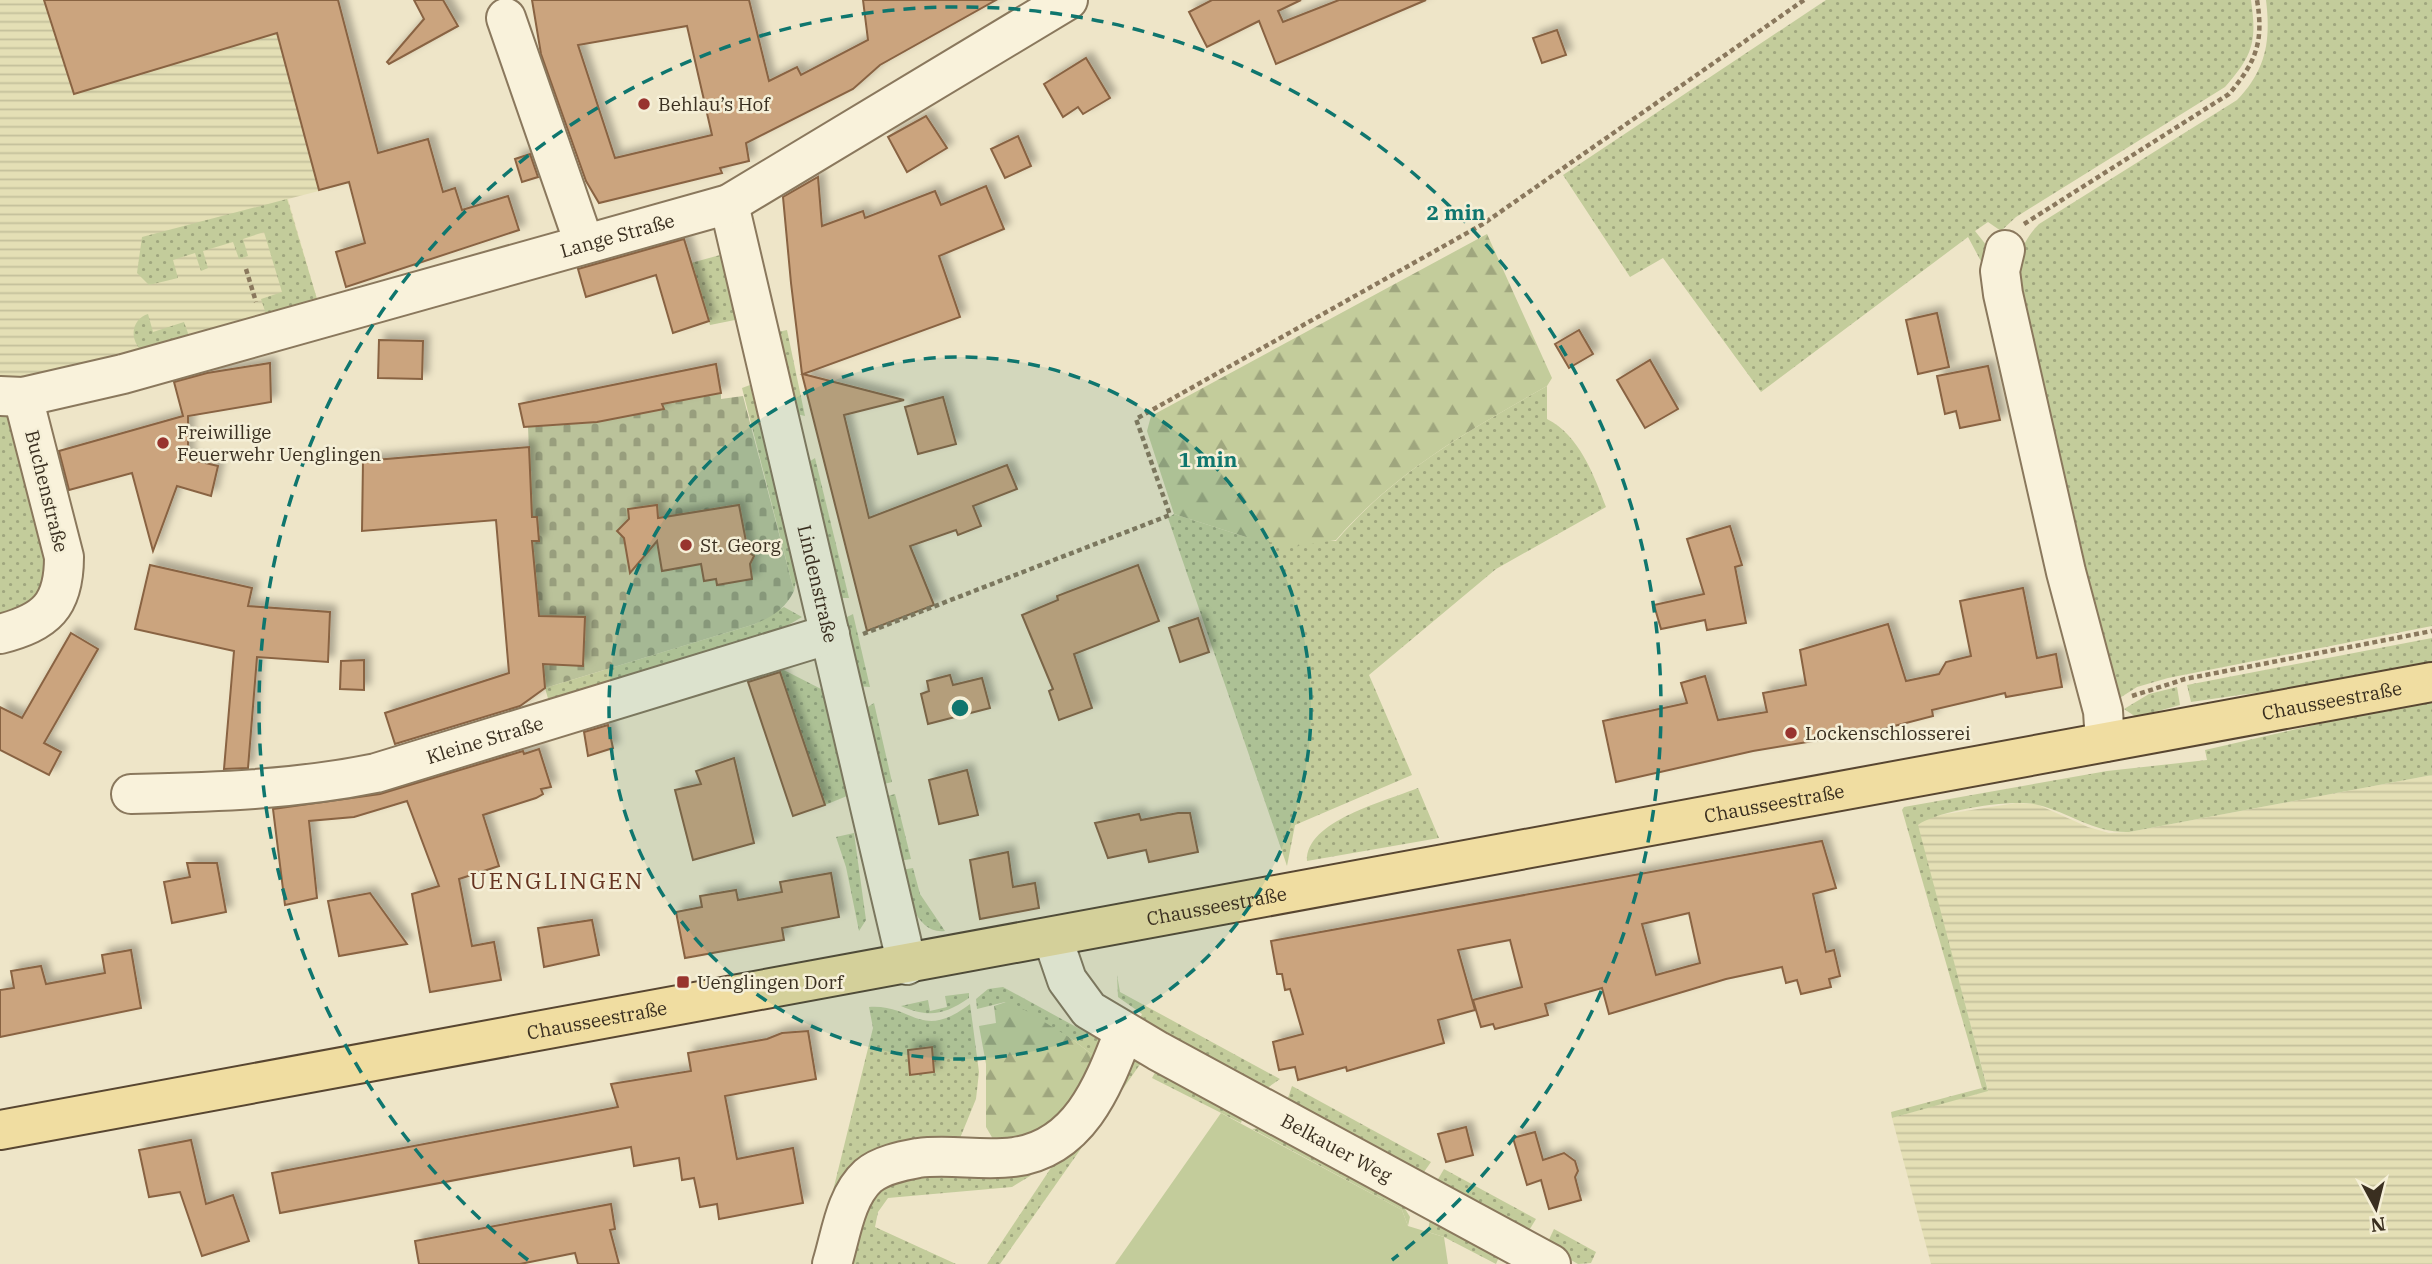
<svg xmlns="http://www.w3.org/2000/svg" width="2432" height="1264" viewBox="0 0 2432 1264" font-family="'IBM Plex Serif',serif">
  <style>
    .farmland { fill: url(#farmland-rules) }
    .grass { fill: url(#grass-dots) }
    .forest { fill: url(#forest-firs) }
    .cemetery { fill: url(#cemetery-stones) }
    .pitch { fill: #c3cc9b }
    .building { fill: #cba47e; stroke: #896343; stroke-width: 2; fill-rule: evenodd; filter: url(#shadow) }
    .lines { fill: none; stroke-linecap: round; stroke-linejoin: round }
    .minor-casing { stroke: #8a785d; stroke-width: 42 }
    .major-casing { stroke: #584631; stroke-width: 42 }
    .path { stroke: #8a785d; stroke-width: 4.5; stroke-dasharray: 5 3.5; stroke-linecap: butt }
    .minor { stroke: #f9f2db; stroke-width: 38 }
    .major { stroke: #f0dda1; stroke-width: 38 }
    .ring { fill: none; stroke: #0f766e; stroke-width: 3.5; stroke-dasharray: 12 9 }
    .poi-dot { fill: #98342e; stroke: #f5efd7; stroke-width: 2.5 }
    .labels { text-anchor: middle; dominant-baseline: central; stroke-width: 5; stroke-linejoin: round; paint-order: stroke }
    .poi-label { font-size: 19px; fill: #3a2f20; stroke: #f5efd7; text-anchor: start }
    .street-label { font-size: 19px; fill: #3a2f20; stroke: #f5efd7 }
    .quarter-label { font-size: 23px; letter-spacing: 2px; fill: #663420; stroke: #f5efd7 }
    .centre { fill: #0f766e; stroke: #f5efd7; stroke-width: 3.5 }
    .ring-label { font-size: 21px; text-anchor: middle; font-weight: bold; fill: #0f766e; stroke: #f5efd7; stroke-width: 5; stroke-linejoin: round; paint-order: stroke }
  </style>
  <defs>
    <pattern id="farmland-rules" width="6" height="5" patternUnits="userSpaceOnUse" patternTransform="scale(1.75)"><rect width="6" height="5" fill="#e4dfb5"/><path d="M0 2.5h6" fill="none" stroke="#c4c09b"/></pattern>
    <pattern id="grass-dots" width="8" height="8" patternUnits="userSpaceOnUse" patternTransform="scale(1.75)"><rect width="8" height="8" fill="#c3cc9b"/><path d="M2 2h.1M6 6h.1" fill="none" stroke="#9fa67e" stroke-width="1.8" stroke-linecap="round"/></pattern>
    <pattern id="forest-firs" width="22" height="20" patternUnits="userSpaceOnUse" patternTransform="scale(1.75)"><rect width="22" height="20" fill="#c3cc9b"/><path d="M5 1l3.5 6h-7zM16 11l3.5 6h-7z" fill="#9fa67e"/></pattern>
    <pattern id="cemetery-stones" width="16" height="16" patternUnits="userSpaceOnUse" patternTransform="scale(1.75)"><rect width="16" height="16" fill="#bac29a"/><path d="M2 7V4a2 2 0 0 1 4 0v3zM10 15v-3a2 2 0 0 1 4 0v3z" fill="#989e7d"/></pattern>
    <filter id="shadow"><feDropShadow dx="6" dy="-6" stdDeviation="3.5" flood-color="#0004"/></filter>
  </defs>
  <rect width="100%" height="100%" fill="#eee5c8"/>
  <g class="farmland">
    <path d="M0,0h338l46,174 -96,25 29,100 -281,81h-36z"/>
    <path d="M2432,775v489h-501l-39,-146 96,-28 -71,-265 10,-7 19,-4 70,-11 20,1 52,23 21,6 20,-1z"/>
  </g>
  <g class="grass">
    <path d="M1826,0h425c6,42 2,55 -26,87l-209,130 -15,14 -13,-9 -13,9 16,20 -8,14 -15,-28 -207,155 -98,-134 -33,19 -67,-102z"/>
    <path d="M2266,0h166v626l-264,52 -31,9 -22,14 -101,-411c4,-27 5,-46 25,-66l198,-124c29,-30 34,-59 29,-100z"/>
    <path d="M287,199l30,100 -51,15 -5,-15 21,-7 -18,-60 -21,7 5,17 -9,3 -6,-17 -30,9 5,17 -7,3 -6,-18 -22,7 5,18 -29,7 -12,-12 5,-36z"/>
    <path d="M720,255l15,52v13l-25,5 -19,-62z"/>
    <path d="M148,314l5,18 31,-10 5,14 -48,14c-12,-12 -9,-31 7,-36z"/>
    <path d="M787,330l18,86 -13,-3 -14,-81z"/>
    <path d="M750,385l47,190 -3,16 -52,-203z"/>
    <path d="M1547,386v33c32,16 47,56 59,88l-110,62 -127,106 43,100 -117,50 -8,41 -119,-348 6,-4 72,23 90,4c60,-70 132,-110 211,-155z"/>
    <path d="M0,411l14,7 39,123 -4,49 -49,32z"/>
    <path d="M815,458l34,140h-13l-32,-133z"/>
    <path d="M784,607l18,10 -17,10 -236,75 -4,-14 210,-64z"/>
    <path d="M853,614l17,73 -13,-1 -16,-66z"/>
    <path d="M2432,638v30c-80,14 -160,22 -241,34l-4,-17z"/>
    <path d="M778,667l45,23 24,106 -22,9z"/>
    <path d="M2177,687l3,18 -44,12 -12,-8 25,-15z"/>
    <path d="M2432,698v77l-303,57c-36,1 -58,-19 -91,-27 -24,-7 -102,6 -120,20l70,266 -96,27 -1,-6 91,-24 -80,-278 2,-3 203,-36 100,-11 -2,-10z"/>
    <path d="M874,703l18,79 -12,3 -17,-75z"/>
    <path d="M1418,788l21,50 -132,23c-2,-40 79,-60 111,-73z"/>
    <path d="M895,794l16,65 -12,2 -15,-64z"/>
    <path d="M854,833l12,87 -7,11 -13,-64 -10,-30z"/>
    <path d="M913,868l7,26 25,37c-29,4 -39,-39 -44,-61z"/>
    <path d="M1117,975l3,17 160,87 -17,12 -125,-68 4,-9 -24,-17z"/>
    <path d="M1003,987l97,53 -2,19 -26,-20 -67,-37 -28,7 -1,-10 12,-10z"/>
    <path d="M969,993v5c-25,17 -40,20 -68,8l27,-6 2,11 17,-4 -2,-11z"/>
    <path d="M970,1004l9,68 -3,27 -20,49 -62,-2 -79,118 58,-236 -4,-21c45,-3 51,35 101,-3z"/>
    <path d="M1126,1055l15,8 -141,201h-13z"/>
    <path d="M1157,1069l86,47 -2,7 -89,-45z"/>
    <path d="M1292,1086l139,76 -12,17 -133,-75z"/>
    <path d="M1267,1127l134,75 9,15 -2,9 -6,-16 -150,-81z"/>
    <path d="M1044,1155l-14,21 -18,11 -124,11 -10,14 -3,15 81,37h-115l32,-84z"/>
    <path d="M1444,1169l92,50 -11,18 -91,-51z"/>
    <path d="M1430,1218l69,39 -3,7 -52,-27 -16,-5z"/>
    <path d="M1554,1229l42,23 -5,11 -13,1 -32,-18z"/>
  </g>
  <g class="forest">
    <path d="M1487,234l65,144 -5,8c-78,44 -152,86 -211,154l-43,7 -47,-10 -72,-23 -27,-83 4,-15z"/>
    <path d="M1006,1002l9,2 57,35 26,20 -42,66 -59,21 -11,-19v-63l-7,-38 17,-3 -2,-17z"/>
  </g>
  <path class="cemetery" d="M721,393v6l22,-3 51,195c-9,18 -21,25 -39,33l-210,64 -13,-147h7l-2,-24h-5l-4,-90 61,-4 74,-14v-5z"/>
  <path class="pitch" d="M1221,1113l181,97 6,16 36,11 4,27h-333z"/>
  <g class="building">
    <path d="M44,0h294l40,153 50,-14 15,53 12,-4 7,22 46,-14 11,34 -173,57 -10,-35 29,-9 -16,-61 -30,8 -42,-157 -203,61z"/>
    <path d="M414,0h29l15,26 -69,38 -2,-2 37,-43z"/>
    <path d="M532,0h217l20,81 28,-14 4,8 67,-35 -5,-40h133l-116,65 -27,24 -107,54 3,18 -29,7 2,5 -123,30 -13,-22 -45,-127zM687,26l25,109 -97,23 -37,-113z"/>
    <path d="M1212,0h89l-23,11 5,11 56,-22h87l-150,64 -17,-43 -52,26 -18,-35z"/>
    <path d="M1557,30l9,25 -24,8 -9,-25z"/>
    <path d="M1086,58l24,40 -27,16 -5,-7 -15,10 -19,-33z"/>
    <path d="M926,116l21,32 -40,24 -19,-35z"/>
    <path d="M1018,136l13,30 -26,12 -14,-29z"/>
    <path d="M530,154l8,23 -16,5 -7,-23z"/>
    <path d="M818,177l4,49 41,-15 2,7 70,-27 6,14 45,-19 18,43 -65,27 21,61 -157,57 101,26 -60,15 25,103 138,-53 10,24 -44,17 8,20 -23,9 -2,-5 -46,16 24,59 -67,26 -65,-257 -11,-91 -8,-86z"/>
    <path d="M684,239l25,82 -36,12 -17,-58 -70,22 -8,-28z"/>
    <path d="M1937,313l12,54 -31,7 -12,-54z"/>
    <path d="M1579,330l14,24 -24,14 -14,-24z"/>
    <path d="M379,340l44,1 -1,38 -44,-1z"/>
    <path d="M1650,360l28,49 -33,19 -28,-48z"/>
    <path d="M270,363l1,39 -83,14v43l30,7 -7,30 -34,-10 -24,65 -21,-78 -63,17 -10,-39 124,-35 -9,-34 33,-9z"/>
    <path d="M716,364l5,29 -59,11 2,5 -67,13 -73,5 -5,-23z"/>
    <path d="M1988,366l12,54 -40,8 -4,-17 -11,3 -8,-38z"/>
    <path d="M943,397l13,47 -38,10 -13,-47z"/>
    <path d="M529,447l3,70h5l2,24h-7l7,75 46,1 -2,49 -40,-2 2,24 -25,18 -125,38 -10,-31 124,-40 -13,-153 -134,11 1,-70z"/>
    <path d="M657,505l1,13 81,-13 9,47 6,4 -4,8 2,15 -35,6 -1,-6 -12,2 -3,-17 -39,7 -5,-30 -27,32 -6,-35 -7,-7 12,-12 -1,-10z"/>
    <path d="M1730,526l12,39 -7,2 11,56 -39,7 -2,-10 -44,9 -7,-24 50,-11 -17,-55z"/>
    <path d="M150,565l102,23 -4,18 82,6 -2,50 -71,-5 -9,111 -24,1 10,-118 -99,-22z"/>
    <path d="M1138,565l21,56 -85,33 18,54 -33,12 -10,-29 4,-2 -31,-74 36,-15 -1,-4z"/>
    <path d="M2023,588l14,70 19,-4 6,33 -56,10 -1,-4 -73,17 1,6 -58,15 -122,20 -137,31 -13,-61 84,-18 -6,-20 24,-7 13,44 49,-8 -4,-19 43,-8 -6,-35 88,-26 18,57 33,-7 7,-12 25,-6 -11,-55z"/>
    <path d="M1198,618l11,34 -29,10 -11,-34z"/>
    <path d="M71,633l27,16 -54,94 17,9 -12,23 -49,-25v-43l22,11z"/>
    <path d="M364,660v30l-24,-1 1,-28z"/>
    <path d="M780,672l45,133 -32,11 -45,-134z"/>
    <path d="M950,675l3,10 29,-7 8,30 -62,16 -7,-30 8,-3 -2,-10z"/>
    <path d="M608,725l5,23 -25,8 -4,-24z"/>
    <path d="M539,749l12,38 -10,2 2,5 -7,4 -53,17 16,51 -40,13 13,67 22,-4 7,38 -71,12 -18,-98 27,-8 -32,-85 -53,16 -45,4 8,77 -32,7 -12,-96 107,-15 143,-43 1,3z"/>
    <path d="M734,758l20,85 -61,17 -18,-70 26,-6 -5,-13z"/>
    <path d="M967,770l11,45 -39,9 -10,-44z"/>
    <path d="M1178,813h12l8,39 -49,10 -3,-12 -38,8 -13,-35 44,-9 2,6z"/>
    <path d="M1822,841l14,47 -23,6 13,58 8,-2 6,26 -11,3 2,8 -30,7 -4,-14 -11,3 -4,-16 -56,12 -117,35 -7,-26 -57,16 3,11 -53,14 -2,-5 -12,3 -8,-27 49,-13 -12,-47 -52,10 17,60 -37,10 6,23 -97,28 -1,-4 -48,13 -3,-13 -16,3 -6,-28 30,-8 -13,-45 -5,1 -3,-16h-5l-6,-33zM1689,913l11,50 -44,12 -14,-51z"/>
    <path d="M1008,852l5,35 22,-4 4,25 -59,11 -10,-59z"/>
    <path d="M187,863h30l9,49 -54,11 -8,-41 26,-5z"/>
    <path d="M831,873l8,44 -57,11 2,12 -99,18 -9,-46 26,-5 -2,-11 36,-6 2,10 44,-8 -2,-10z"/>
    <path d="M370,893l37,51 -68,12 -11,-55z"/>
    <path d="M592,920l7,35 -55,12 -6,-39z"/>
    <path d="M131,950l10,58 -141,29v-47l14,-2 -3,-17 30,-5 5,18 59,-11 -3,-18z"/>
    <path d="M808,1031l8,48 -91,17 12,63 56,-11 10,55 -84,16 -2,-15 -17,3 -6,-29 -12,2 -3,-22 -45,8 -3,-19 -351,66 -8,-40 346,-66 -7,-23 80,-13 -3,-18 79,-14 15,-6z"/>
    <path d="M932,1047l2,25 -24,3 -2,-25z"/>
    <path d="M1466,1127l7,28 -27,7 -8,-28z"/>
    <path d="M1535,1132l8,28 21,-7 11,8 3,10 -3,6 6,23 -32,9 -8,-29 -14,5 -14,-47z"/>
    <path d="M191,1140l15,64 27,-9 16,46 -47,15 -22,-64 -31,5 -10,-47z"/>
    <path d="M611,1204l4,25 -5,1 9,34h-41l-3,-11 -55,11h-101l-4,-23z"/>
  </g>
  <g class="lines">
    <g class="minor-casing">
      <g id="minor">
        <path d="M506,18l78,225"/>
        <path id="s1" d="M729,204l178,761"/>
        <path d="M2005,250l-5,21 3,23 63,278 37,139 2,31"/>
        <path id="s2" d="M0,396l23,1 100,-23 606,-170 339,-204"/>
        <path d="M0,634c46,-12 64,-28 64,-77l-41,-160"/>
        <path id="s3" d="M131,794c84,-2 162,-4 245,-21l454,-139"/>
        <path id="s4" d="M1053,939l14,41 22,30 69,41 393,213"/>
        <path d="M832,1264c9,-29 13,-67 36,-88 13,-11 34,-15 50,-18 32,-4 64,3 96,-1 66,-9 89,-71 110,-125"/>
      </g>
    </g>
    <g class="major-casing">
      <g id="major">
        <path id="s5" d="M0,1130l2432,-448"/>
      </g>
    </g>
    <g class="path">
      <path d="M2024,224l205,-130c27,-32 35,-52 28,-94"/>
      <path d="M246,269l10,33"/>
      <path d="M863,634l307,-119 -34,-96 347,-195 321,-224"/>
      <path d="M2132,696l53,-17 247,-48"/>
    </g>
    <use href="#minor" class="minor"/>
    <use href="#major" class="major"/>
  </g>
  <circle cx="960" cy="708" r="351" fill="#0f766e" fill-opacity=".12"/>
  <g class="ring">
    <circle cx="960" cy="708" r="351"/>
    <path d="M528 1260A701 701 0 1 1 1392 1260"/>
  </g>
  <g class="poi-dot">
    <circle cx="644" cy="104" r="7"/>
    <circle cx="163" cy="443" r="7"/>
    <circle cx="686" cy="545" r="7"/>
    <circle cx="1791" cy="733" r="7"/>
    <rect x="676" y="975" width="14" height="14" rx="3.5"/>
  </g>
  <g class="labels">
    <g class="poi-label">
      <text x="658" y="104">Behlau’s Hof</text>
      <text x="177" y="432">Freiwillige<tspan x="177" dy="22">Feuerwehr Uenglingen</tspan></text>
      <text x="700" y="545">St. Georg</text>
      <text x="1805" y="733">Lockenschlosserei</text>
      <text x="697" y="982">Uenglingen Dorf</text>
    </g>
    <g class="street-label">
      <text stroke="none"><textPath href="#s2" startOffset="639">Lange Straße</textPath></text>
      <text transform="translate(47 491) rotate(76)">Buchenstraße</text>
      <text stroke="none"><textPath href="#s1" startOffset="390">Lindenstraße</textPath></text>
      <text stroke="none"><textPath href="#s5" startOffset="2371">Chausseestraße</textPath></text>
      <text stroke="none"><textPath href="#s3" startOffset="360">Kleine Straße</textPath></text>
      <text stroke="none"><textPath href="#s5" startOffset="1804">Chausseestraße</textPath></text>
      <text stroke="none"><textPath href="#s5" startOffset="1237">Chausseestraße</textPath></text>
      <text stroke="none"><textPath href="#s5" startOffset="607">Chausseestraße</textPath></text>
      <text stroke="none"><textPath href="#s4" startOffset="364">Belkauer Weg</textPath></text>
    </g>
    <g class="quarter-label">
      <text x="557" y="880">UENGLINGEN</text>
    </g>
  </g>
  <circle cx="960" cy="708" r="10" class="centre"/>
  <g class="ring-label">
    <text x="1456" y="220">2 min</text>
    <text x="1208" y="467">1 min</text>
  </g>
  <g transform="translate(2376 1208) rotate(173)" stroke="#f5efd7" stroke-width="5" paint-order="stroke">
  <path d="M0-5L12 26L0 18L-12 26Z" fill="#3a2f20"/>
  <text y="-10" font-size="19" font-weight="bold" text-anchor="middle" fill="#3a2f20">N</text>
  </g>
</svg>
